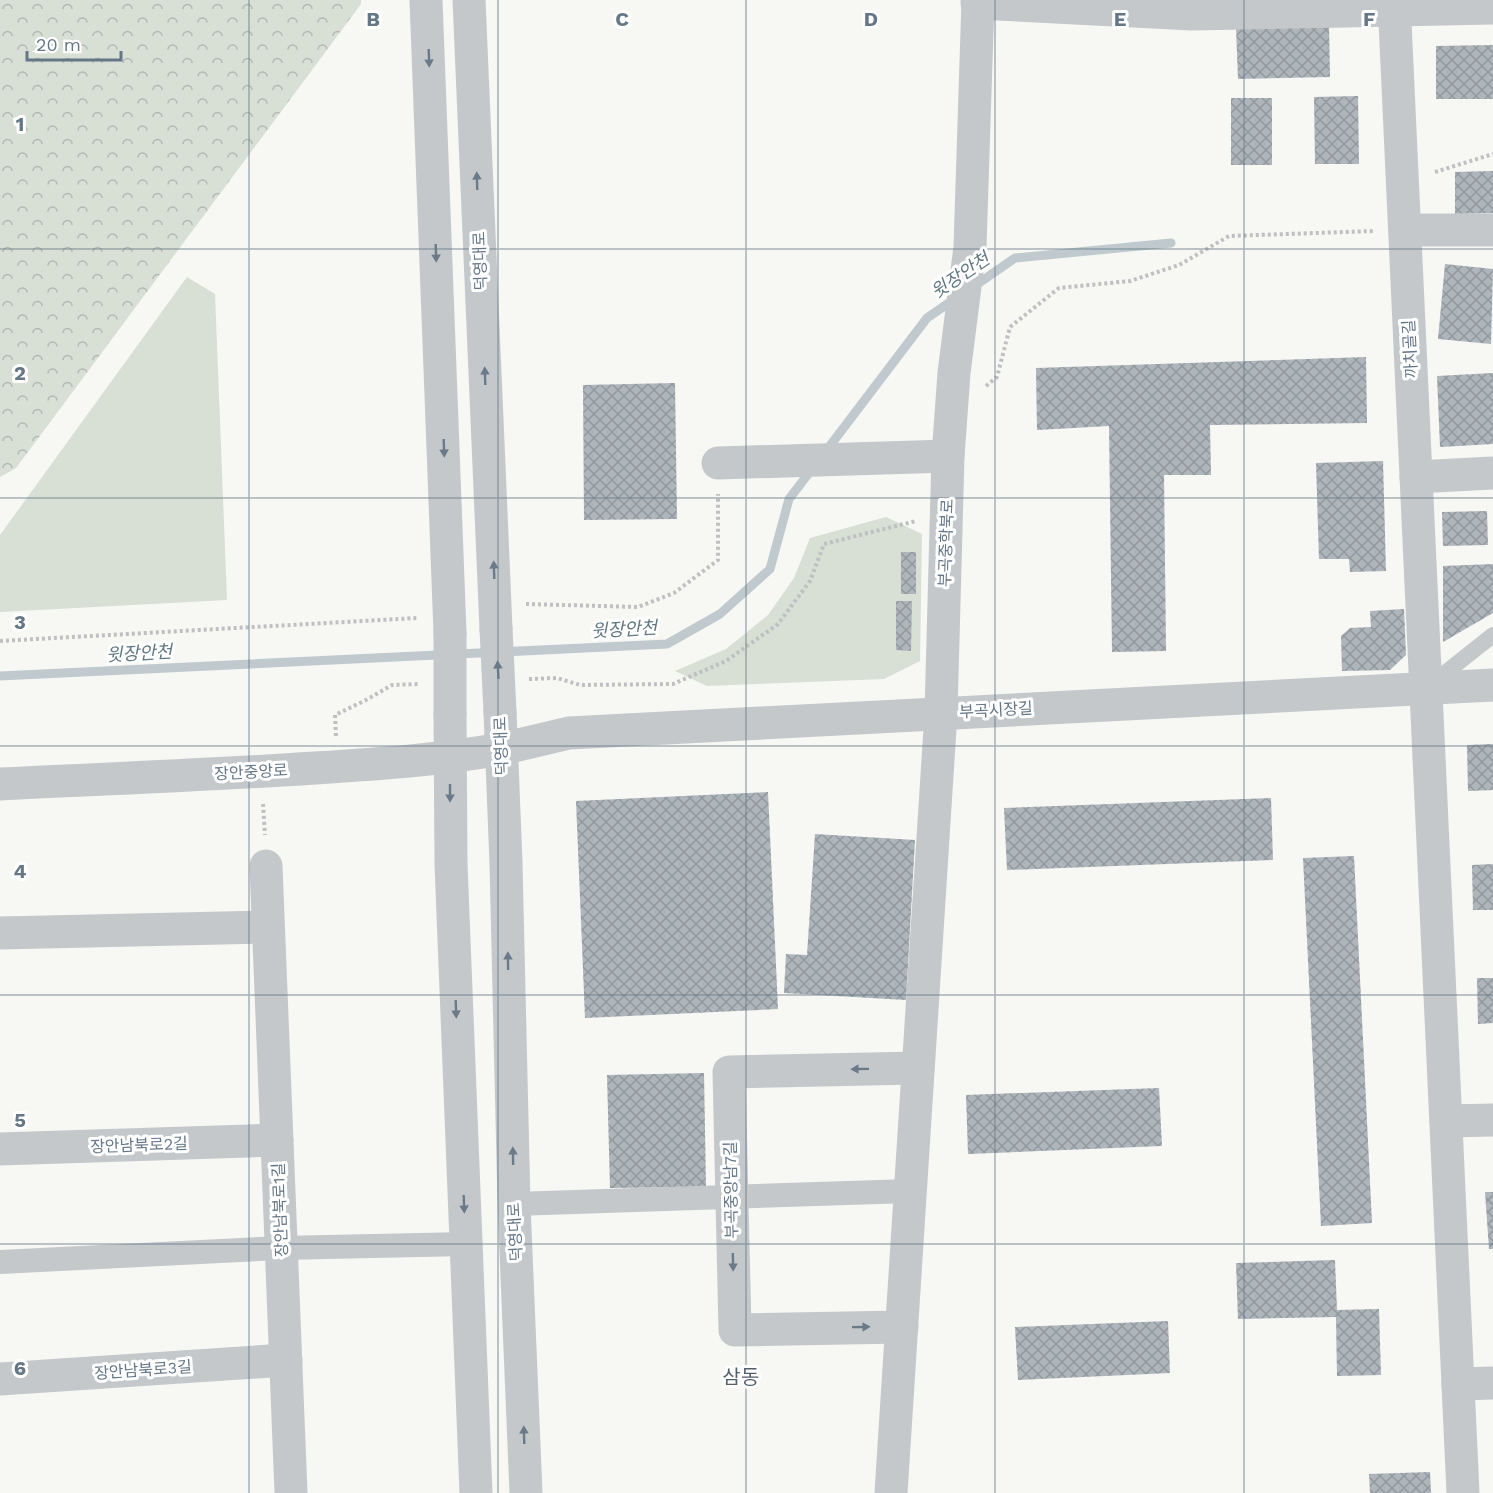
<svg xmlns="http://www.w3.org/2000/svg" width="1493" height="1493" viewBox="0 0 1493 1493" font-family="'Work Sans','Noto Sans KR',sans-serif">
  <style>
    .forest { fill: url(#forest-crowns) }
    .green { fill: #d8dfd5 }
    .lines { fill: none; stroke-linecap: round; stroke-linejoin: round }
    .stream { stroke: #bfc9ce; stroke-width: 9 }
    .building { fill: url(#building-cross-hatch) }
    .path { stroke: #bec0c2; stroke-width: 4; stroke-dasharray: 3 3; stroke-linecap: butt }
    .service { stroke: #c4c8cb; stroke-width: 16 }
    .pedestrian { stroke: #c4c8cb; stroke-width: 24 }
    .minor { stroke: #c4c8cb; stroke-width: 33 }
    .tertiary { stroke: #c4c8cb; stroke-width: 33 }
    .tertiary-bridge { stroke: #c4c8cb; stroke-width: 33 }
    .oneway { fill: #6a7a89 }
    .grid { fill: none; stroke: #657686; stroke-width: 1.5; stroke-opacity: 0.55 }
    .labels { text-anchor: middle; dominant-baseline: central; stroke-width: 6; stroke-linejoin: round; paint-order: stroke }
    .street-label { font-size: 16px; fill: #657686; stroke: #fff }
    .water-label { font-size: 18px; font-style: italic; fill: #617882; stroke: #fff }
    .quarter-label { font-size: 20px; fill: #53606b; stroke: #fff }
    .grid-label { font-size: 20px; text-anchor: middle; font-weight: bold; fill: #657686; stroke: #fff; stroke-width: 6; stroke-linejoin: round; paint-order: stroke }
  </style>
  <defs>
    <pattern id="forest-crowns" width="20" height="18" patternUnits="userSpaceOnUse" patternTransform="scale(1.5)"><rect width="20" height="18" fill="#d8dfd5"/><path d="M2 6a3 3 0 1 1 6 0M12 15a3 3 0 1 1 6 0" fill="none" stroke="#b3b9b2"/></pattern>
    <pattern id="building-cross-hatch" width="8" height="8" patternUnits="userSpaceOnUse" patternTransform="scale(1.5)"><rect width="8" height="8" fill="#aeb5bb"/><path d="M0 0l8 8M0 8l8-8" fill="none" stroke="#91989e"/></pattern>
  </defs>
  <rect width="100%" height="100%" fill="#f7f7f4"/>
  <path class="forest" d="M0,0h361v4l-345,464 -16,9z"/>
  <g class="green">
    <path d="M187,277l28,17 12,306 -227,12v-77z"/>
    <path d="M886,517l36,17 -2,127 -36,18 -177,7 -32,-15 51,-22 42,-34 26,-37 16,-40z"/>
  </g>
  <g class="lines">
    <g class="stream">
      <path d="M973,287l42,-29 156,-15"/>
      <path d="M826,451l101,-133 29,-20"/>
      <path d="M0,676l667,-32 53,-30 50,-45 19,-70 23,-30"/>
    </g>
  </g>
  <g class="building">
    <path d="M1329,25l1,52 -92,2 -2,-51z"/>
    <path d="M1493,45v54h-57v-53z"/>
    <path d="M1358,96l1,68h-44l-1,-67z"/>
    <rect x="1231" y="98" width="41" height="67"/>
    <path d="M1493,171v42l-38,1v-42z"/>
    <path d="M1445,264l48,5 -2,75 -53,-5z"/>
    <path d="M1366,357l1,66 -157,2 1,50h-47l2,176 -54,1 -3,-226 -72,4 -1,-62z"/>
    <path d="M1493,373v71l-53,3 -3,-71z"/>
    <path d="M675,383l2,136 -93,1 -1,-135z"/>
    <path d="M1383,461l3,110 -36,1 -1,-13h-30l-3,-96z"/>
    <path d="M1487,511l1,34 -45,1 -1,-34z"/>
    <rect x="901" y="552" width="15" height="42"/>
    <path d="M1493,564v49l-50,29v-76z"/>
    <path d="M896,601h16l-1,50 -15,-1z"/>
    <path d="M1404,609l2,46 -16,15 -48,1 -1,-35 9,-8 21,-1 -1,-16z"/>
    <path d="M1493,744v46l-25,1 -1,-46z"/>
    <path d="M768,792l10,217 -193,9 -9,-217z"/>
    <path d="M1271,798l2,62 -266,10 -3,-62z"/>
    <path d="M815,834l100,6 -9,160 -122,-7 2,-39 21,1z"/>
    <path d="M1354,856l18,367 -51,3 -18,-368z"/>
    <path d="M1493,864v46h-20l-1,-45z"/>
    <path d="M1477,978h16v45l-15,1z"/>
    <path d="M704,1073l2,114 -96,1 -3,-113z"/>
    <path d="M1159,1088l3,58 -194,8 -2,-59z"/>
    <path d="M1485,1192h8v57h-4z"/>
    <path d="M1335,1260l2,50 42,-1 2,66 -44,1 -1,-59 -98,2 -2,-56z"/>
    <path d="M1168,1321l2,52 -152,7 -3,-53z"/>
    <path d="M1430,1472l1,21h-61l-1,-19z"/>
  </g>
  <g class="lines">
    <g class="path">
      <path d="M1435,172l58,-18"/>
      <path d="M986,386l11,-9 13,-50 49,-39 71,-7 49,-16 50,-29 145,-5"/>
      <path d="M526,604l112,3 36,-14 44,-33v-66"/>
      <path d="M0,641l417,-23"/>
      <path d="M529,679l28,-1 23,7 93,-1 53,-23 52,-37 32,-43 14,-37 92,-23"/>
      <path d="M336,736l-1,-21 31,-15 26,-15 28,-1"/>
      <path d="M263,804l2,31"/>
    </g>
    <path class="service" d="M1430,685l63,-50"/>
    <g class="pedestrian">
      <path d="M514,1204l396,-13"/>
      <path d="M0,1262l281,-14 185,-4"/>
    </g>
    <g class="minor">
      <path d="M1394,0l69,1493"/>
      <path d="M977,3l215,11 301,-6"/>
      <path d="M1405,230h88"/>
      <path d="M718,463l230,-7"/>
      <path d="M1416,477l77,-4"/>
      <path d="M501,749l68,-16 924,-48"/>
      <path d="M266,866l25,627"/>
      <path d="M0,933l268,-6"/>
      <path d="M1446,1121l47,-1"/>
      <path d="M0,1149l277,-9"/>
      <path d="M902,1327l-167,3 -6,-258 189,-4"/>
      <path d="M0,1379l286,-19"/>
      <path d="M1458,1384l35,-1"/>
      <path d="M891,1493l50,-780 7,-257 6,-83 16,-126 8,-247"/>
    </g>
    <g class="tertiary">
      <path d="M426,0l24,633"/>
      <path d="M469,0l27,629"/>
      <path d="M500,712l6,151 8,341 12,289"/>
      <path d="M450,714l1,150 25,629"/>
      <path d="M0,784c105,-5 210,-9 315,-16 63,-4 124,-8 186,-19"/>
    </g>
    <g class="tertiary-bridge">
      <path d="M496,629l4,83"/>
      <path d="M450,633v81"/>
    </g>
  </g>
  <defs><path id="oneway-solid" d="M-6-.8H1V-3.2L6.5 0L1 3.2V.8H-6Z" transform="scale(1.5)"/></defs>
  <g class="oneway">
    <use href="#oneway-solid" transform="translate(429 58) rotate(88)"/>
    <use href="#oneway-solid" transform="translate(477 181) rotate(-92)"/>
    <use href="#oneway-solid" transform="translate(436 253) rotate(88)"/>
    <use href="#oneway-solid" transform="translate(485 376) rotate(-92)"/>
    <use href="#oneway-solid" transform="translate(444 448) rotate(88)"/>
    <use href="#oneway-solid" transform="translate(494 570) rotate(-92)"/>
    <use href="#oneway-solid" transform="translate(498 670) rotate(-93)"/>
    <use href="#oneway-solid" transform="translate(450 793) rotate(90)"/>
    <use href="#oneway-solid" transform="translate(508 961) rotate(-91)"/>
    <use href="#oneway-solid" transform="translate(456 1009) rotate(88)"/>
    <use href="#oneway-solid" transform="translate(860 1069) rotate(179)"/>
    <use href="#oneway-solid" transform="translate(513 1156) rotate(-91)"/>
    <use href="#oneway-solid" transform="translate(464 1204) rotate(88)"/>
    <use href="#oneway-solid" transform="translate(733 1262) rotate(89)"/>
    <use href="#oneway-solid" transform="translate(861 1327) rotate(-1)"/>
    <use href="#oneway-solid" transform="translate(524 1435) rotate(-92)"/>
  </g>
  <path class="grid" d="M249,0v1493M498,0v1493M746,0v1493M995,0v1493M1244,0v1493M0,249h1493M0,498h1493M0,746h1493M0,995h1493M0,1244h1493"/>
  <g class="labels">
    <g class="street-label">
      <text transform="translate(480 261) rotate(-92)">덕영대로</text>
      <text transform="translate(1410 349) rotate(-93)">까치골길</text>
      <text transform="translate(946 543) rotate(-88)">부곡중학북로</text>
      <text transform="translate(996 710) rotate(-3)">부곡시장길</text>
      <text transform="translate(501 746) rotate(-92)">덕영대로</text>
      <text transform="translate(251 772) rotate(-3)">장안중앙로</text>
      <text transform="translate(139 1145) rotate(-2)">장안남북로2길</text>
      <text transform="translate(731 1190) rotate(-91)">부곡중앙남7길</text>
      <text transform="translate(280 1210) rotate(-92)">장안남북로1길</text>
      <text transform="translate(515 1232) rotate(-93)">덕영대로</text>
      <text transform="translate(143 1370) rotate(-4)">장안남북로3길</text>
    </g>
    <g class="water-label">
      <text transform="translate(960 275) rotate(-34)">윗장안천</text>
      <text transform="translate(624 629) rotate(-3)">윗장안천</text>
      <text transform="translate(139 653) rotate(-3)">윗장안천</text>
    </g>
    <g class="quarter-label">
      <text x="741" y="1377">삼동</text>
    </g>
  </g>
  <g class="grid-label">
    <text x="373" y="26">B</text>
    <text x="622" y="26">C</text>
    <text x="871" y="26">D</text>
    <text x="1120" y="26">E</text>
    <text x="1369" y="26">F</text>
    <text x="20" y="131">1</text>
    <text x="20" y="380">2</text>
    <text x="20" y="629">3</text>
    <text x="20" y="878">4</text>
    <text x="20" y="1127">5</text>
    <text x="20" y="1375">6</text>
  </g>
  <path d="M27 51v9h94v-9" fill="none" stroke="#657686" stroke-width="3"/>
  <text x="36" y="51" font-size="18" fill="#657686" stroke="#ffffff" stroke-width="4.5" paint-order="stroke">20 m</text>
</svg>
